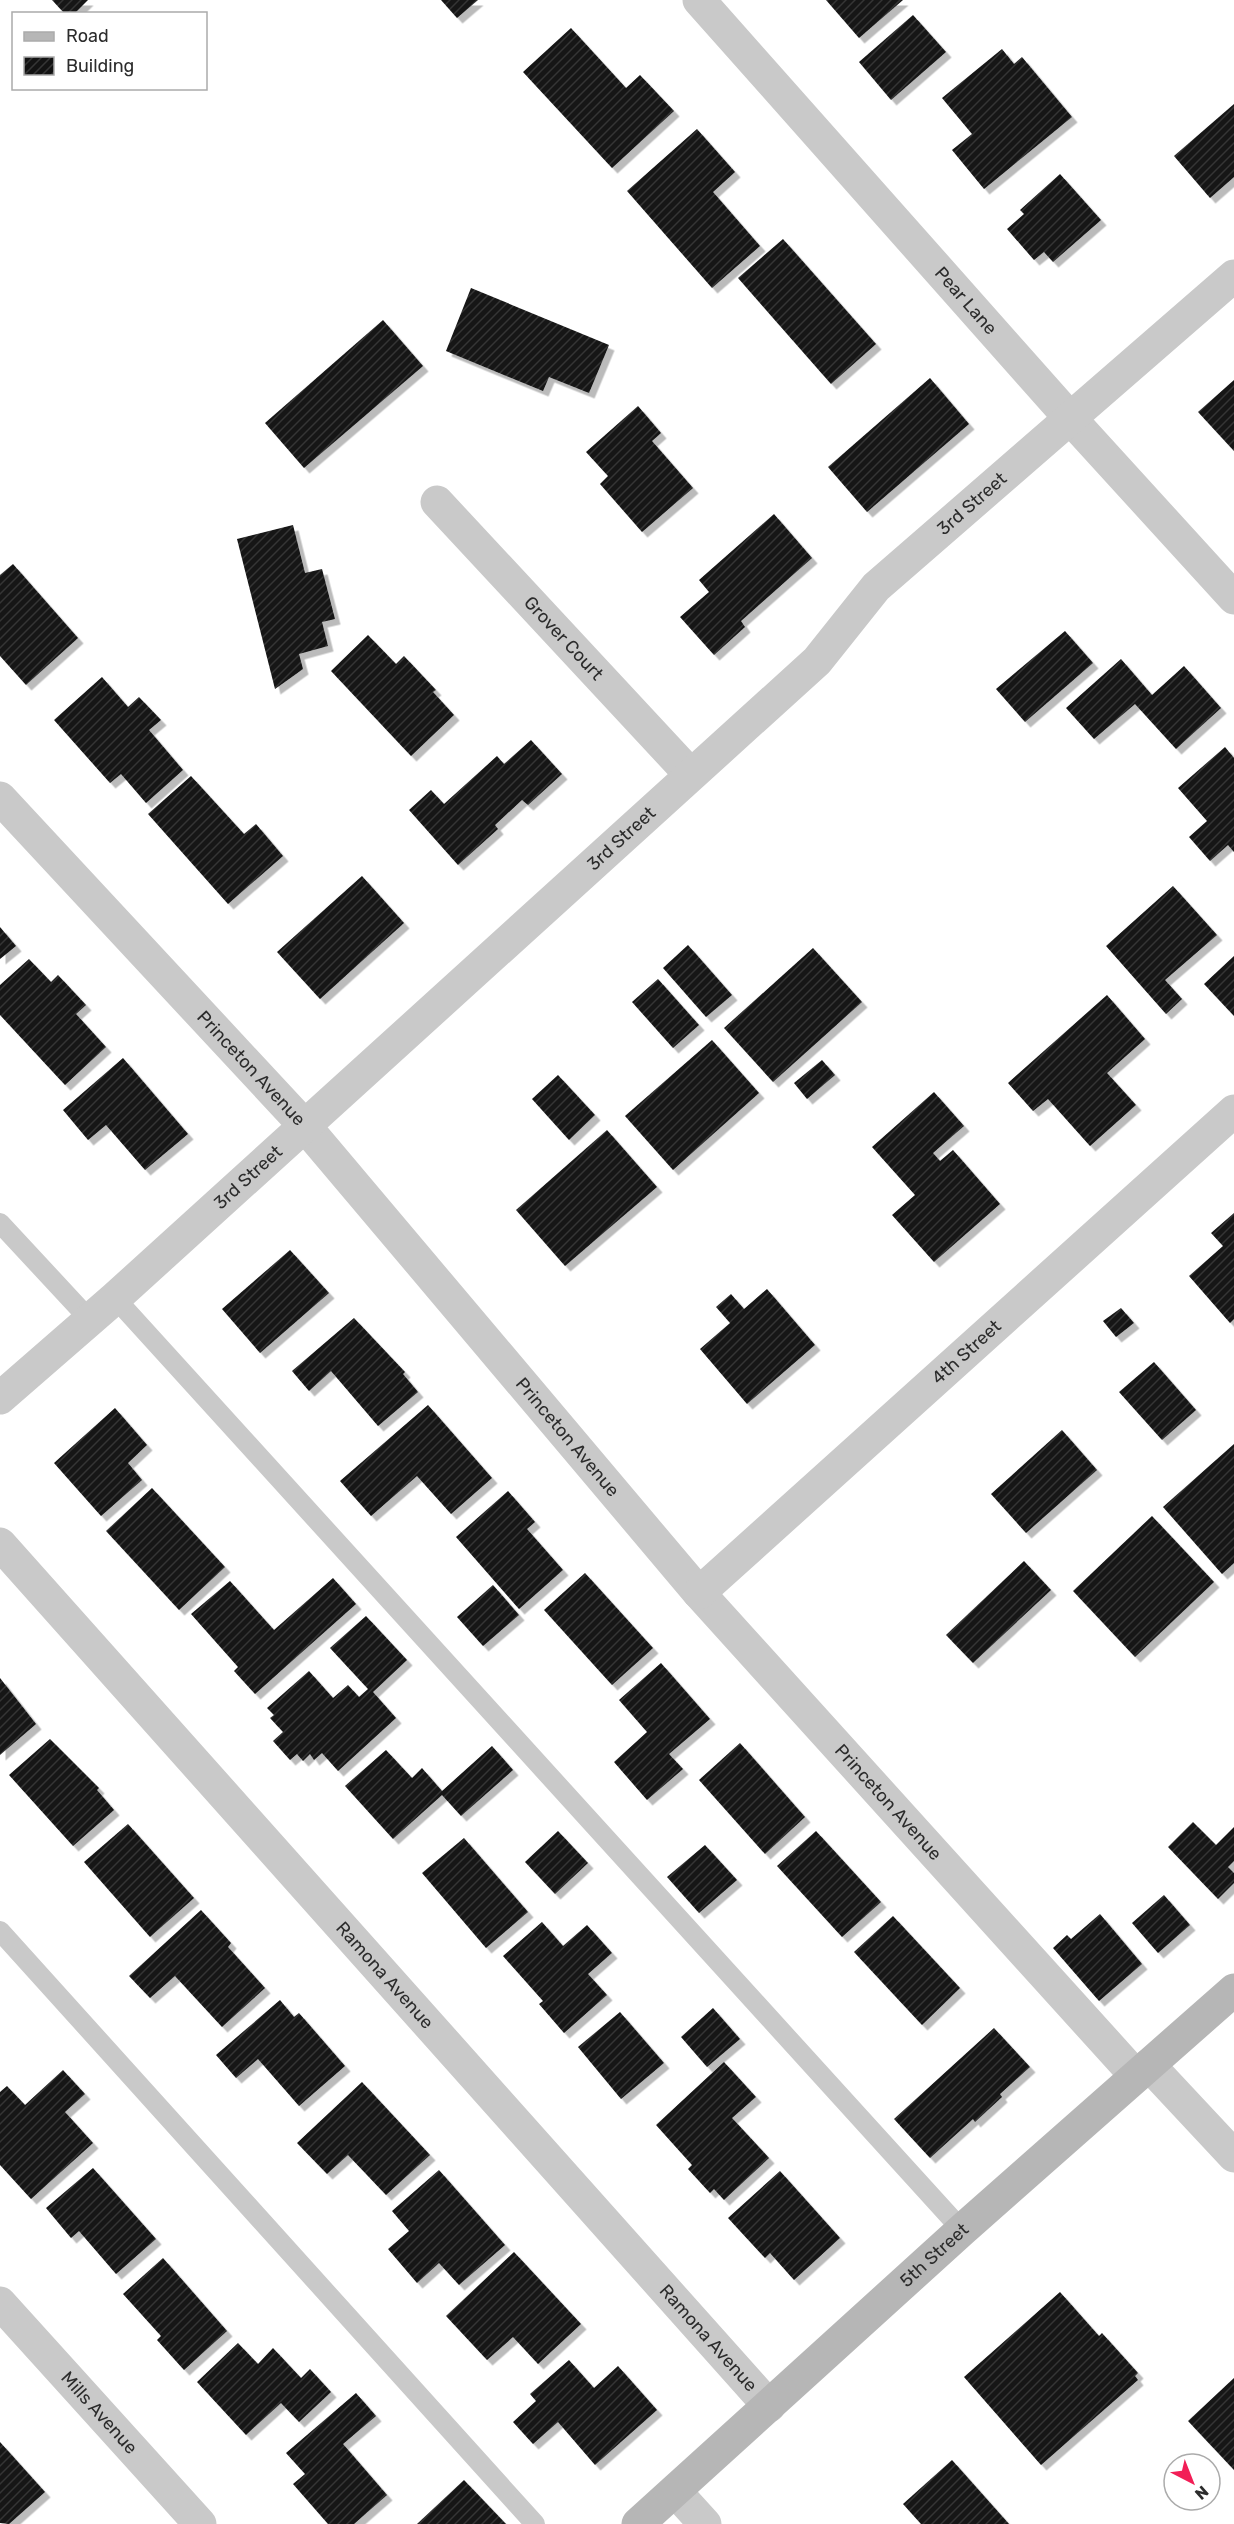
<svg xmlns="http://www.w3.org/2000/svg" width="1234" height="2524" viewBox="0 0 1234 2524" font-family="Rubik,sans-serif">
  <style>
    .building { fill: url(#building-hatch); filter: url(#shadow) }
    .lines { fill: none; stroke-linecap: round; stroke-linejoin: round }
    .service { stroke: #c9c9c9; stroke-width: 20 }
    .minor { stroke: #c9c9c9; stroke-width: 33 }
    .secondary { stroke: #b6b6b6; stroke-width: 33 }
    .labels { text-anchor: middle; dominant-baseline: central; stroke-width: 6; stroke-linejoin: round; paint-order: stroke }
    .street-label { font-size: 18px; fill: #2c2c2c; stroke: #fff }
  </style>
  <defs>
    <pattern id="building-hatch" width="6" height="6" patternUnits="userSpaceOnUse" patternTransform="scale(1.5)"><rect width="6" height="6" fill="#131313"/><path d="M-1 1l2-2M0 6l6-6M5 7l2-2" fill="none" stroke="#363636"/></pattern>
    <filter id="shadow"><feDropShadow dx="5.5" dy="5.5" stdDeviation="0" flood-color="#0004"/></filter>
  </defs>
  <rect width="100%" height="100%" fill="#fff"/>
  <g class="building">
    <path d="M52,0h36l-14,14h-9z"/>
    <path d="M441,0h37l-21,18z"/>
    <path d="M826,0h77l-44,38z"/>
    <path d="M913,15l33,37 -55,48 -32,-38z"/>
    <path d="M571,28l55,60 14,-13 34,36 -62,57 -89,-96z"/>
    <path d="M1002,49l12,15 8,-7 50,60 -88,72 -32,-39 20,-16 -30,-36z"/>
    <path d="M1234,104v73l-24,21 -36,-42z"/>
    <path d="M697,129l38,43 -22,20 47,54 -48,42 -85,-97z"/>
    <path d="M1060,174l41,46 -48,42 -9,-10 -10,8 -27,-31 17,-15 -4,-4z"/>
    <path d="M783,239l93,105 -45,40 -93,-106z"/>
    <path d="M471,288l138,57 -20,48 -40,-16 -6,14 -97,-40z"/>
    <path d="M383,320l40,46 -119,102 -39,-45z"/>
    <path d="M930,378l39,46 -102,88 -39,-45z"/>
    <path d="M1234,380v71l-36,-39z"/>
    <path d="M638,406l23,27 -9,8 41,47 -51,44 -42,-48 8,-8 -22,-24z"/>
    <path d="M774,514l38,44 -71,63 4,6 -31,28 -34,-38 29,-25 -10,-12z"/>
    <path d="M293,525l12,48 17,-4 13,50 -13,3 6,24 -29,8 4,15 -28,20 -38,-150z"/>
    <path d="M13,564l65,74 -52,47 -26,-29v-81z"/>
    <path d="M1065,631l28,32 -68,59 -29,-33z"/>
    <path d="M368,635l28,29 8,-8 32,34 -3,2 21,23 -43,41 -80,-85z"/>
    <path d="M1121,659l31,36 32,-29 37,42 -45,41 -41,-45 -41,35 -28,-31z"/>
    <path d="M102,677l26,30 11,-10 22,23 -12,10 34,40 -37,33 -25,-29 -11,9 -56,-63z"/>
    <path d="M531,740l31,34 -34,31 -6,-5 -27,25 3,4 -40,36 -49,-55 22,-20 13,14 53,-48 7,8z"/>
    <path d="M1225,747l9,11v94l-6,-7 -18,16 -21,-24 18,-16 -29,-33z"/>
    <path d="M191,776l53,58 12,-10 27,32 -55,48 -80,-90z"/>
    <path d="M362,876l42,47 -84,76 -43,-47z"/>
    <path d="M1173,886l44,49 -52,45 17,19 -16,15 -60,-68z"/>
    <path d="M0,927l16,19 -16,13z"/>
    <path d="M688,945l44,50 -26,22 -43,-49z"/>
    <path d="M813,948l49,54 -89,80 -49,-54z"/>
    <path d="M1234,956v60l-30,-32z"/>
    <path d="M29,959l22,23 7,-7 28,30 -10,9 30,33 -41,38 -65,-70v-30z"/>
    <path d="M658,979l41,46 -26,23 -41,-46z"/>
    <path d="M1107,995l38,44 -38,34 29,32 -46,41 -42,-47 -15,12 -25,-28z"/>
    <path d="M712,1040l47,53 -86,77 -48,-54z"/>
    <path d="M123,1058l65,76 -43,36 -39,-45 -18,15 -25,-30z"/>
    <path d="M822,1060l13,15 -28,24 -13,-16z"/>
    <path d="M558,1075l37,40 -26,25 -37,-41z"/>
    <path d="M934,1092l30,34 -31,27 7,8 13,-11 47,54 -66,58 -42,-47 23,-20 -43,-48z"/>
    <path d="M607,1130l50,57 -92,79 -49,-56z"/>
    <path d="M1234,1213v106l-4,4 -41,-47 34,-30 -12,-13z"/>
    <path d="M290,1250l39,43 -69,60 -38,-44z"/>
    <path d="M767,1289l48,56 -68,59 -47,-55 30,-26 -14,-16 15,-13 13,15z"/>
    <path d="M1121,1308l13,15 -18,14 -13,-16z"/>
    <path d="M354,1318l51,54 -2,2 15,18 -40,34 -47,-55 -22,20 -17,-20z"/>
    <path d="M1154,1362l42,48 -34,30 -43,-48z"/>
    <path d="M428,1405l64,73 -41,36 -34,-38 -46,40 -31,-35z"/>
    <path d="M115,1408l32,37 -19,18 14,17 -41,36 -47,-53z"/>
    <path d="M1062,1430l35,40 -71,63 -35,-39z"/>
    <path d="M1234,1444v119l-12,11 -59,-67z"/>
    <path d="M152,1488l73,79 -46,43 -73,-79z"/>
    <path d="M508,1491l27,31 -8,7 36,41 -44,39 -63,-72z"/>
    <path d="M1152,1516l62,66 -79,75 -62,-66z"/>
    <path d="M1024,1561l27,29 -78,73 -27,-28z"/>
    <path d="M585,1573l68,75 -41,37 -68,-75z"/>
    <path d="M333,1578l23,26 -101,90 -21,-23 4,-4 -47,-53 39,-33 44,49z"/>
    <path d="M493,1585l26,30 -36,31 -26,-29z"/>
    <path d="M366,1616l41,44 -34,32 23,26 -58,53 -16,-18 -8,7 -4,-6 -7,7 -6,-7 -7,6 -17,-19 10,-9 -13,-14 4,-3 -7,-7 42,-37 24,27 15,-13 11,12 9,-8 -38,-41z"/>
    <path d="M661,1663l49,56 -41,35 14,15 -36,31 -33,-38 33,-30 -28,-32z"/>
    <path d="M0,1678l36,46 -36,31z"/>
    <path d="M50,1739l49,49 -2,2 17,20 -41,36 -64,-71z"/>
    <path d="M740,1743l65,74 -40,37 -66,-74z"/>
    <path d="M492,1746l21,24 -52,46 -19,-21 -49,44 -48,-53 41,-36 26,28 10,-10 20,23z"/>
    <path d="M1193,1822l23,23 18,-18v34l-6,6 6,6v10l-16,16 -50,-52z"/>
    <path d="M128,1824l66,74 -44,39 -66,-75z"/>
    <path d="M558,1831l30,32 -33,31 -30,-32z"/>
    <path d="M816,1831l65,71 -39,35 -65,-71z"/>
    <path d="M464,1838l64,74 -42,36 -64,-75z"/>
    <path d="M705,1845l32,35 -38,33 -32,-36z"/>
    <path d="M1164,1895l26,30 -32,28 -26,-30z"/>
    <path d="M201,1910l30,33 -3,4 37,41 -43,39 -47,-51 -25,22 -21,-22z"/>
    <path d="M1100,1914l42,50 -43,37 -46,-53 14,-13 4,4z"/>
    <path d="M893,1916l67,72 -38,37 -68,-73z"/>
    <path d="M542,1922l21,24 24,-21 25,28 -24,21 19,21 -43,38 -25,-29 4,-3 -40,-45z"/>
    <path d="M280,2000l14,17 5,-4 46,53 -46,40 -41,-47 -22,19 -20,-23z"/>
    <path d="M713,2008l27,31 -33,28 -26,-30z"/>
    <path d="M620,2012l44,51 -43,36 -43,-52z"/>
    <path d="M994,2028l36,39 -30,27 2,3 -27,25 -2,-3 -43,39 -36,-39z"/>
    <path d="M724,2062l32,35 -24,21 37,40 -45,42 -10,-11 -4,4 -22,-24 4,-4 -36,-40z"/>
    <path d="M63,2070l22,24 -20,18 28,31 -62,56 -31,-34v-73l7,-6 18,19z"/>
    <path d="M362,2082l68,73 -44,40 -38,-40 -21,19 -30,-31z"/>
    <path d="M93,2168l63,71 -40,35 -37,-43 -8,7 -25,-30z"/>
    <path d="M439,2170l66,75 -46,40 -20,-22 -22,20 -29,-34 21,-18 -17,-20z"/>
    <path d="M780,2171l60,67 -46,42 -24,-27 -5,5 -37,-40z"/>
    <path d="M514,2252l67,72 -43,40 -25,-27 -26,23 -41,-44z"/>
    <path d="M163,2258l64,73 -43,39 -27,-30 4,-4 -38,-42z"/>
    <path d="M1060,2292l39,44 3,-3 36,40 -3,3 3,4 -97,85 -77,-88z"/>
    <path d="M238,2343l20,21 15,-16 28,30 9,-9 21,23 -32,30 -18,-19 -35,32 -49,-53z"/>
    <path d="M569,2360l25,28 24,-22 39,44 -62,55 -37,-43 -25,22 -20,-22 23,-21 -6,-7z"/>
    <path d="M1234,2378v92l-46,-49z"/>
    <path d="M356,2393l20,23 -33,28 44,51 -33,29h-26l-35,-40 12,-10 -19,-21z"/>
    <path d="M0,2442l45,50 -36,32 -9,-1z"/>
    <path d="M952,2460l57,64h-88l-18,-20z"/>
    <path d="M464,2480l42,44h-89z"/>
  </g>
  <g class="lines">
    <g class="service">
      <path d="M0,1223l90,97"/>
      <path d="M115,1298l847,932"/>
      <path d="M0,1931l535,593"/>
    </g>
    <g class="minor">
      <path id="s1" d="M699,0l370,417 165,181"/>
      <path id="s2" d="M437,502l253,272"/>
      <path id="s3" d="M0,798l304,327 395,468 437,483"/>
      <path id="s4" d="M0,1398l115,-100 702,-637 59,-74 358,-311"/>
      <path id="s5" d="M0,1544l769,862"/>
      <path id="s6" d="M699,1593l535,-482"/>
      <path d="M1149,2065l85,91"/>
      <path id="s7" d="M0,2303l200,221"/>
      <path d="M675,2491l30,33"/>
    </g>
    <path class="secondary" id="s8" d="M638,2524l324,-294 272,-240"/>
  </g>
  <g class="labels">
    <g class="street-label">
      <text stroke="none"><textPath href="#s1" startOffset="402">Pear Lane</textPath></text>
      <text stroke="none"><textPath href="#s4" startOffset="1322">3rd Street</textPath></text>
      <text stroke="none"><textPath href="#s2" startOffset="186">Grover Court</textPath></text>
      <text stroke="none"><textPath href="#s4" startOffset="836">3rd Street</textPath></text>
      <text stroke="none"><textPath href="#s3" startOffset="369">Princeton Avenue</textPath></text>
      <text stroke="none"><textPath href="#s4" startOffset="332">3rd Street</textPath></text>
      <text stroke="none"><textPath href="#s6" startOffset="360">4th Street</textPath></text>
      <text stroke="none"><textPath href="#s3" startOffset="855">Princeton Avenue</textPath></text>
      <text stroke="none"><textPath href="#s3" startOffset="1341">Princeton Avenue</textPath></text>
      <text stroke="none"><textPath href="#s5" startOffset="578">Ramona Avenue</textPath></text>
      <text stroke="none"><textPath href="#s8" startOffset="400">5th Street</textPath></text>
      <text stroke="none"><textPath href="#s5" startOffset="1064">Ramona Avenue</textPath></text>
      <text stroke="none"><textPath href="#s7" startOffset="148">Mills Avenue</textPath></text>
    </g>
  </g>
  <rect x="12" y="12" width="195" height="78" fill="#ffffff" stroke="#ababab" stroke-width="1.5"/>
  <rect x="24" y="32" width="30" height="9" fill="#b6b6b6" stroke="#ababab" stroke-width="1.5"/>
  <text x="66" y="42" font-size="18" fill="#2c2c2c">Road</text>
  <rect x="24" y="57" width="30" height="18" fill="url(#building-hatch)" stroke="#ababab" stroke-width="1.5"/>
  <text x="66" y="72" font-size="18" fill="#2c2c2c">Building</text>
  <g transform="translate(1192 2482) rotate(138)"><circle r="28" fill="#ffffff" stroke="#ababab" stroke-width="1.5"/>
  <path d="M0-4.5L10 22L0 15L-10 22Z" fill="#f21e56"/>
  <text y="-9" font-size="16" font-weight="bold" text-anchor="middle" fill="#2c2c2c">N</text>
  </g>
</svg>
